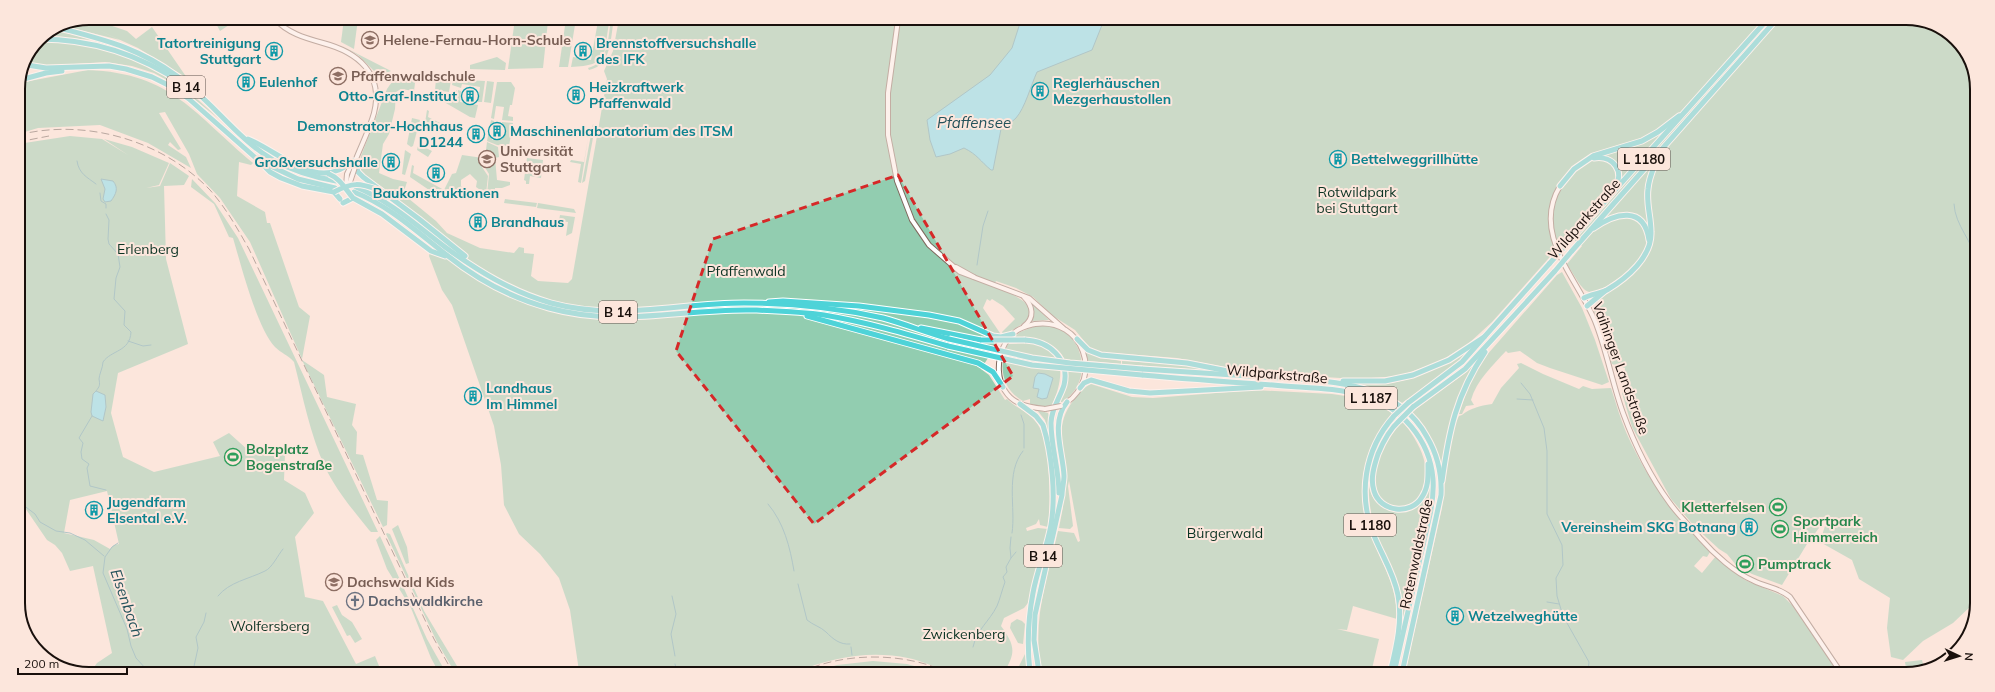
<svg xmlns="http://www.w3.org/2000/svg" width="1995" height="692" viewBox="0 0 1995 692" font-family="Mulish,sans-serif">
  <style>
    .green { fill: #92cdb0; fill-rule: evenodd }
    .water { fill: #71ddf2; stroke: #57a0ad }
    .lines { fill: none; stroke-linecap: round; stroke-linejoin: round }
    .stream { stroke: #57a0ad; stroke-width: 1 }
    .secondary-casing { stroke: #80695e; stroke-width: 6 }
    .highway-casing { stroke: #fff; stroke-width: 7 }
    .secondary { stroke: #fff; stroke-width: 4 }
    .highway { stroke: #4ed3d8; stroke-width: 5 }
    .rail { stroke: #695c55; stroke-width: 1; stroke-dasharray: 8 4; stroke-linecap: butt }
    .secondary-bridge-casing { stroke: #80695e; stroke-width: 6; stroke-linecap: butt }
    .highway-bridge-casing { stroke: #fff; stroke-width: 7; stroke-linecap: butt }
    .secondary-bridge { stroke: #fff; stroke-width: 4 }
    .highway-bridge { stroke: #4ed3d8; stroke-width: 5 }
    .marked { fill: none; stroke: #d62828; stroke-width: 3; stroke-dasharray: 8 5; stroke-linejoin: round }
    .labels { text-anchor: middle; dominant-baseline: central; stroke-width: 4; stroke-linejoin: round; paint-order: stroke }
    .shield { fill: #fce6dc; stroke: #5d504a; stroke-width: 1 }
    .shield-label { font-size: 13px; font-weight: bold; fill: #19100c }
    .education-label { font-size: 14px; font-weight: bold; fill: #785e54; stroke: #fce6dc; text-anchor: start }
    .culture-label { font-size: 14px; font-weight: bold; fill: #0d838f; stroke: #fce6dc; text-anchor: start }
    .park-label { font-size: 14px; fill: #0b3323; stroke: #fce6dc }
    .street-label { font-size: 14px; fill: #19100c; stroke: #fce6dc }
    .leisure-label { font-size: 14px; font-weight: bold; fill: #27864d; stroke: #fce6dc; text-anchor: start }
    .worship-label { font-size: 14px; font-weight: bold; fill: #5b616d; stroke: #fce6dc; text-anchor: start }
    .water-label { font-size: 15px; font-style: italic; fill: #23525b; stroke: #fce6dc }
    .rim { fill: none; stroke: #19100c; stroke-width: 2 }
  </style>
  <rect width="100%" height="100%" fill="#fce6dc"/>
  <g class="green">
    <path d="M89,18l38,13 9,8 16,-12 35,51 -49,-30 -42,-19 24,11 -61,-15z"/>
    <path d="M213,18h13l3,7 -9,6z"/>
    <path d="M344,19h14l-4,30 -13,-7z"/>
    <path d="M515,19l33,2 -5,47 -35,1z"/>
    <path d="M566,19h10l-8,48h-9z"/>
    <path d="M611,19h3c-4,20 -2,46 -25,51l-1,-2c21,-5 20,-31 23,-49z"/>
    <path d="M619,19l1309,3 34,24 15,38 -4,520 -20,19 -30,18 -20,19 -12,-3 -4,-29 3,-30 -31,-19 -7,-19 -32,-18 8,-26 -21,28 -25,41 -30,-11 -16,-9 -9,-11 -8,-5 -24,-22 -24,-28 -39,-72 -10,-34 2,-8 -6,-7h6l1,-10 -13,-4 -19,-56 5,-8 26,-19 -5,-3c-33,23 -32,18 -52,-14l15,-18 -6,-5h-12l-72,81 -24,22 -29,18 -40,14 -42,3 -66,-4 -50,-5 -64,-12 -78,-6 -9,-4 -15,-18 -22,-14 -20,-19 -17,-9 -20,-7 -3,6c15,5 58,20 26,39 -5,3 -10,7 -16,8l-1,-2 13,-13 -12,-13 -11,-7 -2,2 -3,-2 -4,9 19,28 -21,33 8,6 16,25 2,-1c8,8 21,13 29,23 15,17 15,82 12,105l-8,-2 -1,-6 -3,5 -10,4 1,3 11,-3 10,1 -20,74 -4,5 -20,10 -3,8c13,18 16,26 3,46 -14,0 -39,3 -52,0 -14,-3 -29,-11 -44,-14 -37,-8 -77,-1 -111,14l-218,-1 -9,-61 -11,-32 -19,-24 -21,-20 -15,-29 -3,-40 -7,-39 -42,-121 -10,-15 -13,-34 6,-26 -71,-55 -5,-8 2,-11 26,-67c8,-12 14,-15 29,-14l-2,16 -13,-2 -5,3 -1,17 -6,25 -6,10 -4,29 14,6 14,3 -4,12 33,27 11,12 33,15 34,5 5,-6 5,1v5l10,1 -3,22 7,5 30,2 4,-4 35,-200 -3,-8 9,-20z"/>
    <path d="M598,21l11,2c-6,33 1,42 -38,44l2,-10 18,3z"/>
    <path d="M53,29c30,9 59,15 88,28l-49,-17 -48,-4z"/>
    <path d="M38,41c76,1 127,25 181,78l-41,-33 -24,-13 -22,-7 -27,-4 -61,4 -16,-3z"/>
    <path d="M340,45l51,26 -8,3h-6l-19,-19z"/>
    <path d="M497,57l9,6 -1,7 -35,-1v-4z"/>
    <path d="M88,70c84,3 107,45 165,93l-2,2 -12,-3 -2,34 28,16 2,11h3l29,84 11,9 -8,43 -52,-117 -30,-44 -23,-24 -8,-20 -24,-42 -6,1 22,36 -3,1 -8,-8 -2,3 18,12 5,11 -43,-25 -48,-18 -62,3 -20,6 1,-51z"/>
    <path d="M436,79l15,1 -2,12 -14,-2z"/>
    <path d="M453,80l10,2v-2l22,1 -3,21h-4l2,-15 -18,-3 -1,4 -9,-3z"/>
    <path d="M487,81l7,1 -3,21 -7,-1z"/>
    <path d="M497,82h14l4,6 -3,17h-2l-2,11 5,1v4l-11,-1 2,-13 -8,-1 -2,13 -3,-1z"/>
    <path d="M457,90v13l1,-13 3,1 -1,11 18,3 -3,13 -5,-1 -38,-22 1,-3 19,2v-2z"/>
    <path d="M427,110l2,1 -1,6 12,6 -4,6 -11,-6z"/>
    <path d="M412,118l8,2 -7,26 -2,1 -4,-3z"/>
    <path d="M491,120l3,1 -2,19h8l2,-18 11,1 -4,23 -12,-1 -10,-4z"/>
    <path d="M593,124l2,3 -10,54 -3,2z"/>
    <path d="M70,136l32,3 26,16 -24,-16 28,8 37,16 -10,22 -13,3 14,-2 10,-23 19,13 -5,9 -20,1 2,73 22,85 -70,29 -7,40 12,44 31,15 66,-16 -7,-14 16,-9 19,17 11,2v4h3l1,-4 22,2 -1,26 21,13 9,20 -19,24 10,60 18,4 33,63 19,-8 6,15 -289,-1 5,-7 15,-10 -19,-87 -23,5 -8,-18 -7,-8 -8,-5 -26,-38 -3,1v-359zM107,491l12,53 -5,1 -4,4 -16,-9 -30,-7 6,-33zM129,594l3,12 -7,3 -4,-13z"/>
    <path d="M420,138l2,1 -2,6 12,6 -4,6 -11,-7z"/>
    <path d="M588,138l-7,45 -3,-1 3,-18 -11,-2 1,-2 13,2z"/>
    <path d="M487,142l11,5 1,10 -4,1 2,22 13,2v3l-8,3h-7v6l4,1 -2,2 -10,-3 2,-20 -5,-8z"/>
    <path d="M405,150l6,4 -6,21 -3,-1z"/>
    <path d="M462,155l21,3 -1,9 6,9 -2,18 -10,-7 1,-6 -7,-7 -9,6v6l4,6 -1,5 -32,-5 -22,-15 2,-12 2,1 -1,7 31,17 8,-16 4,-1z"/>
    <path d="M527,158l16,2 -2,18 -11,-2 -1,8h-3v-3l-2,-1z"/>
    <path d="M192,179l23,24 23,35 140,294h-7l-2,-2c-16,-20 -33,-40 -44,-63 -15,-33 -22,-70 -31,-105 -6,-7 -13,-9 -19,-15 -18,-19 -34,-82 -42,-109l-4,-1 -15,-33 -23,-17z"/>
    <path d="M505,199l32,4 -1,4 -32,-4z"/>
    <path d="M538,203l36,6 2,4 -39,-5z"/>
    <path d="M560,215l15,2 -3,16 -6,3 2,-14 -9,-1z"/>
    <path d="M1562,272l20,36 13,32 14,42 -7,3 -52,-17 -13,-5 -17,-12 -12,2 -2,-2c-13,14 -30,30 -35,49l3,5 -8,1 -4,8h-3c7,-22 13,-38 27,-58l71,-81z"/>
    <path d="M1031,302l18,18 -17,1 2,-9z"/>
    <path d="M1036,326c45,-7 63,53 26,76h-2c20,-43 -2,-66 -47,-64l7,-6z"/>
    <path d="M1025,343c42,2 40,33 27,62l-7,2 -15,-3v-5l-7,2c-22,-12 -25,-37 -15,-57z"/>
    <path d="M1471,347l-15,17 -54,39 -13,-8 5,2 -18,-8 -16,-5c8,0 16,1 24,0 33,-4 61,-18 87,-37z"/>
    <path d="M1087,352l16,6 18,3v3l-33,-3 -3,-8z"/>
    <path d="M302,360l22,15 3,22 29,7 -4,21 5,7 -1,22 7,1 14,45 11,1 -1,24 -4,2z"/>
    <path d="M1122,361l69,4 22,6 -91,-7z"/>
    <path d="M1521,363l22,11 36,15 4,-3 9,3 19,-1c5,15 9,30 15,44 20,46 49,85 84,120l-3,5 -4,-1 -9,10 8,7 14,-17 29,24 38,16 9,9 48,69 -435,-1 37,-165 6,-57 7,-27 4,-8 3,-1c9,-7 17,-9 30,-11l9,-16 18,-20 -2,-4z"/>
    <path d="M1474,364c-19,34 -27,68 -33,106l-9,-30 -20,-28 53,-39z"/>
    <path d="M1091,384l41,13 21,1 101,-8 78,4 27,4 19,7 14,8c-7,12 -18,24 -23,39 -9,25 -9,52 0,77 11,34 28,52 28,90l-44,-13 -6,24 -10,-1 42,10 -8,34 -329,-1c-11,-48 5,-94 16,-141l16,2 4,9 2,-1 -11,-60 -1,5 5,40 -3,3 -11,-1 4,-21 2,-40 1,-1c-4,-26 -10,-42 7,-65 5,-7 10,-13 18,-17z"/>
    <path d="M1037,410l11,3 1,3c-1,33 9,64 7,98l-1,-34 -7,-48 -3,-12z"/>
    <path d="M1395,419c-2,5 -8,11 -12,17 -7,13 -13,29 -14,44 -2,38 55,43 60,6h2l-3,30 -27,111c1,-14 1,-28 -3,-43 -5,-17 -16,-31 -21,-47 -13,-43 -13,-82 18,-118z"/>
    <path d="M1402,421c17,20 35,53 16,77 -4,6 -12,9 -19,9 -7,0 -14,-4 -19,-9 -17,-21 8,-61 22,-77z"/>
    <path d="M398,525l9,22 2,16 -3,1 -14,-35z"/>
    <path d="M387,533l3,1 34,77 36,60h-6l-17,-29 -51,-108z"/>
    <path d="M380,536l47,103 18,32h-7l-7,-13 -20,-50 -24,-39 -11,-29z"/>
    <path d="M337,605l5,10 10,7 10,17 -7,4 -5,-8 -3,1 -15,-29z"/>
    <path d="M1017,619l5,2 3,3 -2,20 -5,-1 -8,-15 1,-5z"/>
    <path d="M1025,654l3,18h-12z"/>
    <path d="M1922,660l2,8 -17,6 -2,-12z"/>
    <path d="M873,661l34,3 29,8h-123l24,-7z"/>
  </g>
  <g class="water">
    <path d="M1021,20h83l-12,30 -55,22c-6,13 -12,36 -21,46 -4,4 -10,8 -15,11l-8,41h-2c-11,-9 -13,-15 -27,-22l-14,6 -14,3 -6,-17 -3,-20 63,-45 22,-27z"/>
    <path d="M101,179l12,2c6,7 3,13 -2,20l-6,1 -2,-3 2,-10z"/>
    <path d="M1038,373l7,1 8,4 -6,20 -5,1 -5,-2 2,-8 -6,-1 2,-11z"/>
    <path d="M96,391l9,4 1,12 -3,14 -11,-5 -1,-4 2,-18z"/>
  </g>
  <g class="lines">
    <g class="stream">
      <path d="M77,161c2,13 10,16 19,23"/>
      <path d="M100,193l1,8 5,3v4"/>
      <path d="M1954,204c1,22 19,37 22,57"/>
      <path d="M977,265l6,-39 5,-15"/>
      <path d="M128,341l15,5 8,-1"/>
      <path d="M1521,383l9,11 14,34 3,23v63l15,31 1,20 -7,13 1,18 6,20 26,46 -1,11"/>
      <path d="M96,391c4,-5 4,-6 3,-12 0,-4 4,-12 4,-17 8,-12 27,-10 28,-30l-7,-7 1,-14 -11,-12 2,-21 4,-11 -2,-13 -9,-10 -1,-5 1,-19 -3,-6"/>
      <path d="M1517,399l16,1"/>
      <path d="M1021,415l3,9v24"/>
      <path d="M92,416l-13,22 4,5 -2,9 1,7 7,5 -2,4 3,18 16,4"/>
      <path d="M18,501l17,13 5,8 16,9 14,2 15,7 19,16"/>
      <path d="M768,504c16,19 22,43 26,67"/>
      <path d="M1012,533c4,-25 -7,-60 11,-82"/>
      <path d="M118,543l-6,4 -7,10 -2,16 24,56 4,17 5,12 11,12"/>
      <path d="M1011,558l5,-6"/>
      <path d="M798,584l9,36c6,5 14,7 19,12 7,7 14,13 24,12"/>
      <path d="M218,596c11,-14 31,-17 47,-25 7,-3 13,-16 18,-22"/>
      <path d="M672,596l4,18 -5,20 4,22"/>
      <path d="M1547,602l12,2"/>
      <path d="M851,647l1,8"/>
      <path d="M973,647c4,-18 16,-25 24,-41 3,-7 5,-16 8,-24l-2,-5 4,-5 -1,-5 5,-9 -1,-10 1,-11"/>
      <path d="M675,664l2,8"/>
      <path d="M854,668h8l7,4"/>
      <path d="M193,671l5,-23 -2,-11 8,-15 2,-9"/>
    </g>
    <g class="secondary-casing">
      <g id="secondary">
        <path d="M274,18c13,15 31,20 49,25 34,9 61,30 51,70 -4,15 -12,31 -18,46l-3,2"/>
        <path d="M898,20l-10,73v42l9,46 15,39 17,25 31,27 69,26 34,30"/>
        <path d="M1560,186c-29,48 17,92 35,135 12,30 17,62 28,92 11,30 27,63 46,89 9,13 21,24 31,36 14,16 35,35 54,43 12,6 26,7 36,16l52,77"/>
        <path d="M956,267l18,10"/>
        <path d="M1024,326c11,-8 9,-20 0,-29"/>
        <path d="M1045,409c-8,-1 -17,-2 -24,-5 -29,-11 -28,-55 -6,-72 6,-5 12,-6 20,-8 48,-7 69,53 31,79"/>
      </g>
    </g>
    <g class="highway-casing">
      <g id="highway">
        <path d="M56,27c48,13 79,19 121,49 34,24 59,62 96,84 20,11 40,17 63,21"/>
        <path d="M39,39c53,0 100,15 144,45"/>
        <path d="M27,65l19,3 63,-2 17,3 26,8 20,10 17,12 69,61 40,19 37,9"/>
        <path d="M20,80l26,-7 16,-2"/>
        <path d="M248,139c32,13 70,54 105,22"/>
        <path d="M1594,158c19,-3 32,14 20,30"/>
        <path d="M261,163l9,9 11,6 21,8 32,6 6,7"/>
        <path d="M356,164l2,8 5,5 56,42 46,37"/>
        <path d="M1560,186l14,-17 19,-13 49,-15 16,-9 21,-16"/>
        <path d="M356,187c34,14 60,38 89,60 33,24 67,45 106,56 66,18 127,0 193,0 46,0 94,5 139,15 22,6 44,15 66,21"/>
        <path d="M354,192c36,14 64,41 94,64 30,24 64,42 101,52 72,20 134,0 205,2 23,1 48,2 70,5 42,7 83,19 124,31"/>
        <path d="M343,203l10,-5 29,16 49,37 14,5"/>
        <path d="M1594,228c21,-15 50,-23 55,12"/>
        <path d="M1566,245l200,-224"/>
        <path d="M1571,252l204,-231"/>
        <path d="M1584,298c7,-4 15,-4 23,-8 20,-12 45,-33 44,-58 0,-15 -5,-29 -3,-43 1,-14 8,-25 12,-38"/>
        <path d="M769,302l14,-1 76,5 70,9 30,6 34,15 8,1 12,-3"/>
        <path d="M1587,306l18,-15"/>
        <path d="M807,316l171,47 15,9 10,15"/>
        <path d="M921,328l60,12"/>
        <path d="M1077,339l11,11 13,5 86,8 51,10"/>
        <path d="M1025,340c24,1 45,19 39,45 -4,13 -13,24 -13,38 0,23 8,47 8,70"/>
        <path d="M1142,369c41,3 82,5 122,8 58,4 131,1 163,60 10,17 15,38 14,58l-39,178"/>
        <path d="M1142,375c44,4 87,7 131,10 30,3 62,2 91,11 37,10 66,44 69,83 1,14 -1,27 -4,40l-35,154"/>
        <path d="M1343,381h42l28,-6 36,-15 35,-23"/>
        <path d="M1080,388l4,-5 7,-3 38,11 21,2 111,-6"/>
        <path d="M1408,403l54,-41 88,-99"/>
        <path d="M1020,404l16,12 7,9c9,29 13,70 8,100 -4,23 -14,45 -18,68 -5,26 -6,53 -3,79"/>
        <path d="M1413,407l52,-38 90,-98"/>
        <path d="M1399,421c-10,9 -16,21 -21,33 -4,12 -8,25 -4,37 6,21 37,25 48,6 7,-10 6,-22 6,-33"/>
        <path d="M1442,481c7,-50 14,-86 43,-129"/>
        <path d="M1039,672l-5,-32 1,-25 27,-120c0,-6 2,-13 2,-19 -1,-24 -14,-53 3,-74"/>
        <path d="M1390,673c6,-25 13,-52 8,-78 -4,-21 -15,-38 -23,-57 -18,-42 -11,-88 19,-122"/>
      </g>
    </g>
    <use href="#secondary" class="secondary"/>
    <use href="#highway" class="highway"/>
    <g class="rail">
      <path d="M18,135c67,-17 144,5 192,55 16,18 27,38 39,59l185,390 18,32"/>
      <path d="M18,142l31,-6"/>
      <path d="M801,672c44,-20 102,-20 146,0"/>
    </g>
    <g class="secondary-bridge-casing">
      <g id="secondary-bridge">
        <path d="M346,186l1,-12 6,-13"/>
        <path d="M346,186l4,-4 6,-18"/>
        <path d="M1045,409l16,-3"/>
      </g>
    </g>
    <g class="highway-bridge-casing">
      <g id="highway-bridge">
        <path d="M329,174c12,5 16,15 24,24"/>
        <path d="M334,192c19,-10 25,-9 45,-2"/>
        <path d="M1550,263l16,-18"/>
        <path d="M1555,271l16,-19"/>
        <path d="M949,339l83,19 38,5 72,6"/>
        <path d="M981,340h44"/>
        <path d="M948,346l84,19 110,10"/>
        <path d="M1394,416l14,-13"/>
        <path d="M1399,421l14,-14"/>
      </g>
    </g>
    <use href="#secondary-bridge" class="secondary-bridge"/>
    <use href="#highway-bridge" class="highway-bridge"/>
  </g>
  <path d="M0 0H1995V692H0ZM898,175l115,201 -199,148 -138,-173 37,-112z" fill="#fce6dc" fill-opacity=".55" fill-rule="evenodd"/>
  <path class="marked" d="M898,175l115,201 -199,148 -138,-173 37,-112z"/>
  <defs>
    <g id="school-ring" transform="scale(0.9)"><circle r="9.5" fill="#fce6dc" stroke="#8d6e63" stroke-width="1.5"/><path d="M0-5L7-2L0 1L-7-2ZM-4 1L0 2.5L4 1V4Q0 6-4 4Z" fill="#8d6e63"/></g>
    <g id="building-ring" transform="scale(0.9)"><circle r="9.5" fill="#fce6dc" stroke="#0f9aa8" stroke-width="1.5"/><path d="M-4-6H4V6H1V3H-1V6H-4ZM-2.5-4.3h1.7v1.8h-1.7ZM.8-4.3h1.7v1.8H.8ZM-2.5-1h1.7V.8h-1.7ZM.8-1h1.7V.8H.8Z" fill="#0f9aa8"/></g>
    <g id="university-ring" transform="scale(0.9)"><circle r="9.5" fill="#fce6dc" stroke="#8d6e63" stroke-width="1.5"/><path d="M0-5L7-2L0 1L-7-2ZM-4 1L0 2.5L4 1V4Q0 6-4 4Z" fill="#8d6e63"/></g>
    <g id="stadium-ring" transform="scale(0.9)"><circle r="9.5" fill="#fce6dc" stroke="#2e9e5b" stroke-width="1.5"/><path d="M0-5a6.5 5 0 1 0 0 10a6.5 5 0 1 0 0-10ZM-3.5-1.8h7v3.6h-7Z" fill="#2e9e5b"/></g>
    <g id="church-ring" transform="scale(0.9)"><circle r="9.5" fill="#fce6dc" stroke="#6b7280" stroke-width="1.5"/><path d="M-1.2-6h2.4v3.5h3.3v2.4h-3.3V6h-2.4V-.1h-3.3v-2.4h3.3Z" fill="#6b7280"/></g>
  </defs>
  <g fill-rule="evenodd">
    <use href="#school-ring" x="370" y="40"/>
    <use href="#building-ring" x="274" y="51"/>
    <use href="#building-ring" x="583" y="51"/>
    <use href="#school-ring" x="338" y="76"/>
    <use href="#building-ring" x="246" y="82"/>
    <use href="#building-ring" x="1040" y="91"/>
    <use href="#building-ring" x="576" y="95"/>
    <use href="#building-ring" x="470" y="96"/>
    <use href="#building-ring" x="497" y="131"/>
    <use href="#building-ring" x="476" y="134"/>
    <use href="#university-ring" x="487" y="159"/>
    <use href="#building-ring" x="1338" y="159"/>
    <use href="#building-ring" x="391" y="162"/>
    <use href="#building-ring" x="436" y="173"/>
    <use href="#building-ring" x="478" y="222"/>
    <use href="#building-ring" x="473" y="396"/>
    <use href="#stadium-ring" x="233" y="457"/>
    <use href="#stadium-ring" x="1778" y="507"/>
    <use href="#building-ring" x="94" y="510"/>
    <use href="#building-ring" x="1749" y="527"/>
    <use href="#stadium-ring" x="1780" y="529"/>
    <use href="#stadium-ring" x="1745" y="564"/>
    <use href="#school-ring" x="334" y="582"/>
    <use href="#church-ring" x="355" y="601"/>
    <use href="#building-ring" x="1455" y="616"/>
  </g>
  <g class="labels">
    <g class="shield">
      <rect x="167" y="76" width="38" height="22" rx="3"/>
      <rect x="1618" y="148" width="52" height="22" rx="3"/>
      <rect x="599" y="301" width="38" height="22" rx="3"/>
      <rect x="1345" y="387" width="52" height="22" rx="3"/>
      <rect x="1344" y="514" width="52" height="22" rx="3"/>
      <rect x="1024" y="545" width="38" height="22" rx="3"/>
    </g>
    <g class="shield-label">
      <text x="186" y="87">B 14</text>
      <text x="1644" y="159">L 1180</text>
      <text x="618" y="312">B 14</text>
      <text x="1371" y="398">L 1187</text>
      <text x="1370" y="525">L 1180</text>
      <text x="1043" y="556">B 14</text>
    </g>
    <g class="education-label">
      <text x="383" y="40">Helene-Fernau-Horn-Schule</text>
      <text x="351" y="76">Pfaffenwaldschule</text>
      <text x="500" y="151">Universität<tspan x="500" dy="16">Stuttgart</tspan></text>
      <text x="347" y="582">Dachswald Kids</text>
    </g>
    <g class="culture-label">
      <text x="261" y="43" text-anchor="end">Tatortreinigung<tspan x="261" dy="16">Stuttgart</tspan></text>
      <text x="596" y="43">Brennstoffversuchshalle<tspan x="596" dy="16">des IFK</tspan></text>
      <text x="259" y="82">Eulenhof</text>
      <text x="1053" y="83">Reglerhäuschen<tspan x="1053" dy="16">Mezgerhaustollen</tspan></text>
      <text x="589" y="87">Heizkraftwerk<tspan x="589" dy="16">Pfaffenwald</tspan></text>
      <text x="457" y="96" text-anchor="end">Otto-Graf-Institut</text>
      <text x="463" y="126" text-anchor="end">Demonstrator-Hochhaus<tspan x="463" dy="16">D1244</tspan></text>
      <text x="510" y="131">Maschinenlaboratorium des ITSM</text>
      <text x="1351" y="159">Bettelweggrillhütte</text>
      <text x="378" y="162" text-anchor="end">Großversuchshalle</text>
      <text x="436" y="193" text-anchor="middle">Baukonstruktionen</text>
      <text x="491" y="222">Brandhaus</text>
      <text x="486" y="388">Landhaus<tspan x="486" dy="16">Im Himmel</tspan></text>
      <text x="107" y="502">Jugendfarm<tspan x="107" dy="16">Elsental e.V.</tspan></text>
      <text x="1736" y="527" text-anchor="end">Vereinsheim SKG Botnang</text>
      <text x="1468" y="616">Wetzelweghütte</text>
    </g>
    <g class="park-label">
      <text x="1357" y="192">Rotwildpark<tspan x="1357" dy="16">bei Stuttgart</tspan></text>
      <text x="148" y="249">Erlenberg</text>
      <text x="746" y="271">Pfaffenwald</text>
      <text x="1225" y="533">Bürgerwald</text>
      <text x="270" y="626">Wolfersberg</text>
      <text x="964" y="634">Zwickenberg</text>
    </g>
    <g class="street-label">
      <text transform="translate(1584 219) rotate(-49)">Wildparkstraße</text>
      <text transform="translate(1621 368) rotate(70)">Vaihinger Landstraße</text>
      <text transform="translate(1277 374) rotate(5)">Wildparkstraße</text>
      <text transform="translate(1416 554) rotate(-78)">Rotenwaldstraße</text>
    </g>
    <g class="leisure-label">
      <text x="246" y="449">Bolzplatz<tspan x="246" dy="16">Bogenstraße</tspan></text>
      <text x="1765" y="507" text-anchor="end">Kletterfelsen</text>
      <text x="1793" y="521">Sportpark<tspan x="1793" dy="16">Himmerreich</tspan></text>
      <text x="1758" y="564">Pumptrack</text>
    </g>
    <g class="worship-label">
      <text x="368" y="601">Dachswaldkirche</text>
    </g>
    <g class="water-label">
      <text x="974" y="122">Pfaffensee</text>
      <text transform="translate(127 603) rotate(71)">Elsenbach</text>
    </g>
  </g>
  <path d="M0 0H1995V692H0ZM89 25H1906A64 64 0 0 1 1970 89V603A64 64 0 0 1 1906 667H89A64 64 0 0 1 25 603V89A64 64 0 0 1 89 25Z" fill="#fce6dc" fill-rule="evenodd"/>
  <path class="rim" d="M89 25H1906A64 64 0 0 1 1970 89V603A64 64 0 0 1 1906 667H89A64 64 0 0 1 25 603V89A64 64 0 0 1 89 25Z"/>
  <g transform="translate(1959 656) rotate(94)" stroke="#fce6dc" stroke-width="3" paint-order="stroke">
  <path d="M0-3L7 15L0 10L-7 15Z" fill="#19100c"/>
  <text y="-6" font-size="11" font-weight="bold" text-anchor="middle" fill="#19100c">N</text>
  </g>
  <path d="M18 668v6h109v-6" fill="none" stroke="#19100c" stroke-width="2"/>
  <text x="24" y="668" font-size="12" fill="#19100c" stroke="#fce6dc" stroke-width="3" paint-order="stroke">200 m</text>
</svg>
